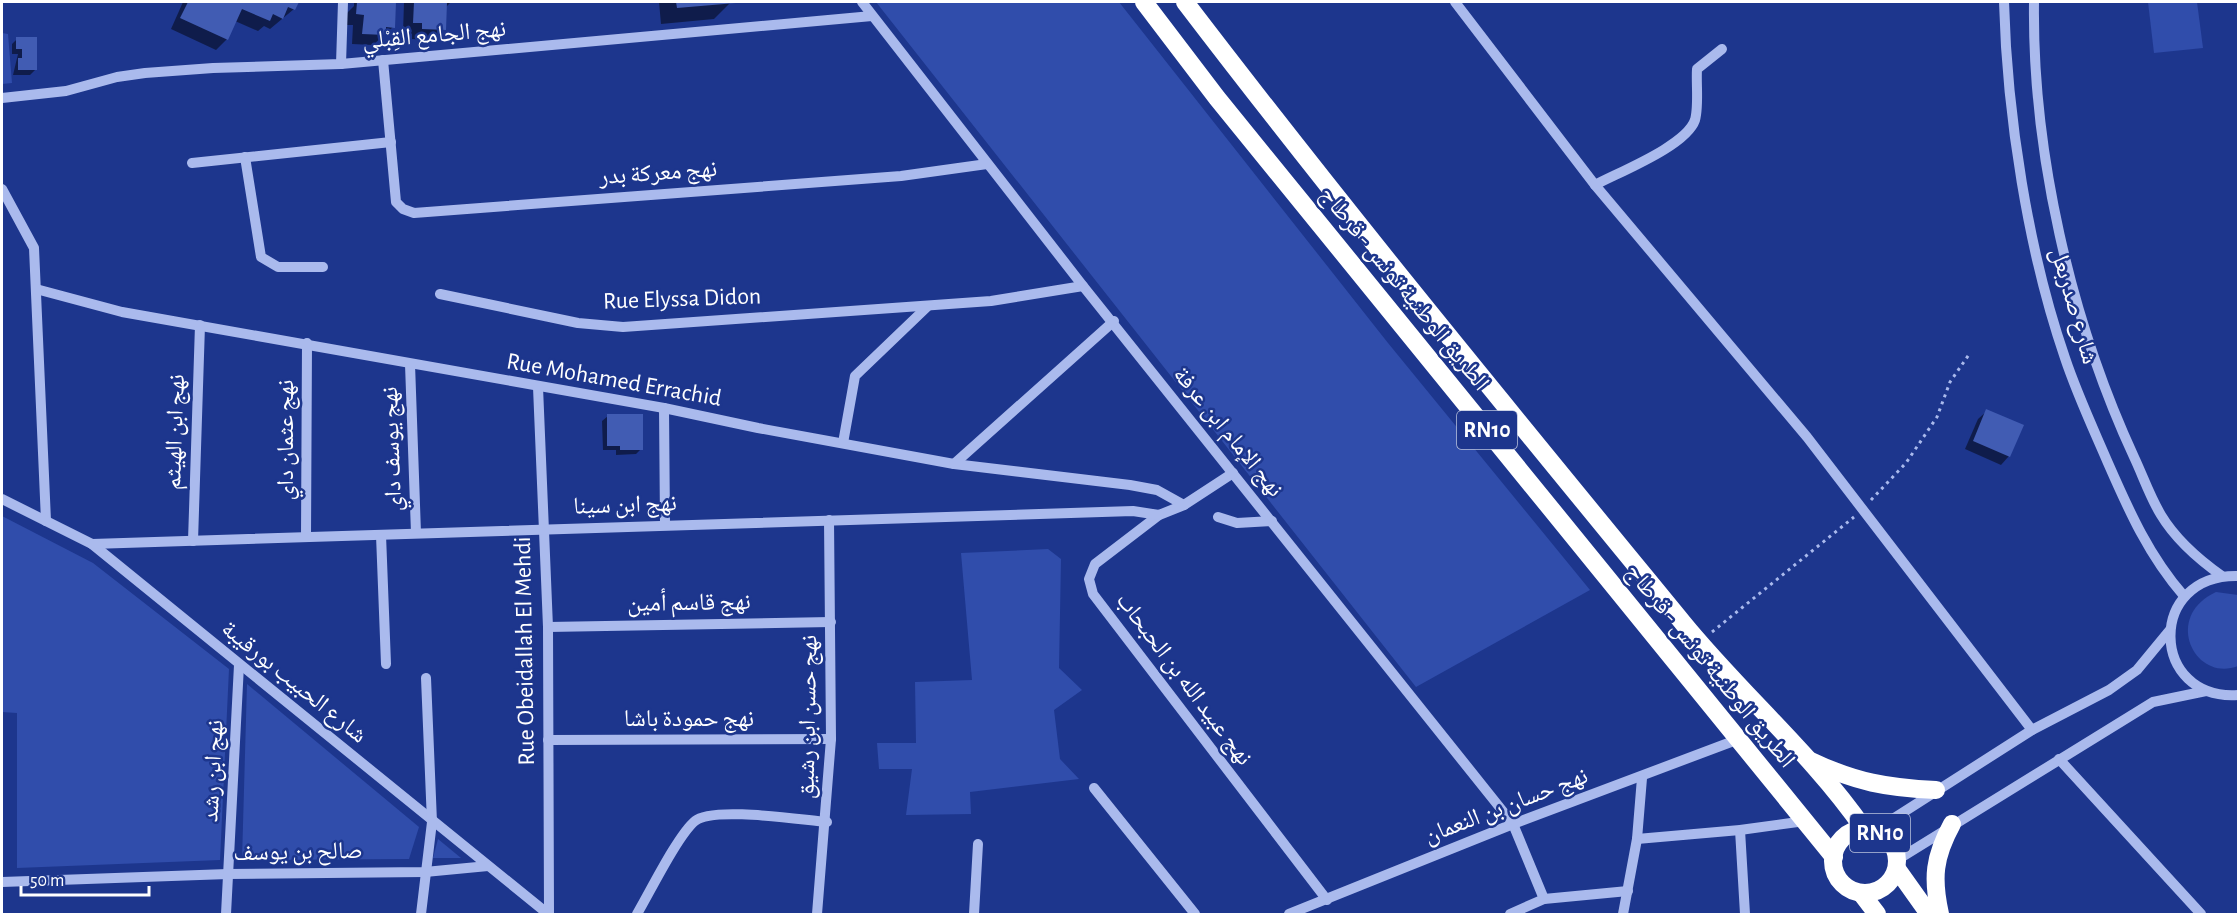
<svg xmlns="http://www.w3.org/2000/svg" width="2240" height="916" viewBox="0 0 2240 916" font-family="'Alegreya Sans','Noto Naskh Arabic',sans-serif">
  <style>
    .green { fill: #304dab }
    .shadow { fill: #0007 }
    .building { fill: #415cb3 }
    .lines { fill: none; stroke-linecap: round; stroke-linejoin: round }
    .path { stroke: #aabaed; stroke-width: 3; stroke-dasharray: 3 4.5; stroke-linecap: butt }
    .minor { stroke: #aabaed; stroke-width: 10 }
    .highway { stroke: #fff; stroke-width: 18 }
    .labels { text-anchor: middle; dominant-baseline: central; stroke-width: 5; stroke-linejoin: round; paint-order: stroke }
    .shield { fill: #1d368d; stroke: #bbc3dd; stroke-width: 1.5 }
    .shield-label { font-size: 22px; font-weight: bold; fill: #fff }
    .street-label { font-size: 24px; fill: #fff; stroke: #1d368d }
  </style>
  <rect width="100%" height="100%" fill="#1d368d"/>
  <g class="green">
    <path d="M876,2h243l269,341 202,247 -174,97z"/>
    <path d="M2148,2h49l6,46 -49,5z"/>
    <path d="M2,33l6,1 4,49 -10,1z"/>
    <path d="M2,516l91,47 136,106 -9,191 -203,8v-155l-15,-1z"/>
    <path d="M1048,549l13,10 -2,109 23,22 -28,20 6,49 19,20 -109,13 1,22 -65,1 6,-46h-33l-2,-26h39l-1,-61 57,-2 -11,-127z"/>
    <path d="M2216,592l22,3v71c-43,17 -76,-49 -22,-74z"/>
    <path d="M247,684l172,143 -10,32 -167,1z"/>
    <path d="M438,839l23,19h-28z"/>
  </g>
  <g class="shadow">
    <path d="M183,2h114l-3,7 -24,20 -6,-3 -6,5 -23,-10 -8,18 -11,11 -45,-21z"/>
    <path d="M354,2h41l-2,25 -20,18 -21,-1 1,-19h-7v-11l8,-8z"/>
    <path d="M404,2h47l-6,6 -1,21 -11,11 -21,-1v-5l-9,-1z"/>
    <path d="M659,2h71v1l-16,16 -53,5z"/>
    <path d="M17,39l19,30 -6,6h-17l5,-21h-6v-10z"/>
    <path d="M1987,411l22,45 -8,9 -36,-16 13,-30z"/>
    <path d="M608,416l33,33 -5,5 -20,1v-5h-13l-1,-29z"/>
  </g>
  <g class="building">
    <path d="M188,2h111l-4,8 -7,-3 -5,12 -10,-5 -3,7 -28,-12 -14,31 -48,-22z"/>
    <path d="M357,2h39l-1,26 -9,-1v8l-24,-1 2,-19 -8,-1z"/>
    <path d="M414,2h33l-1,28 -24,-1v-6h-9z"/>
    <path d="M676,2h60v1l-59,5z"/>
    <path d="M16,37h21v33h-19v-12h4v-9h-6z"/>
    <path d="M1986,409l38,16 -14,32 -37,-16z"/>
    <path d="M607,414h36v36h-23v-4h-13z"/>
  </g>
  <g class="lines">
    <g class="path">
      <path d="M1871,500l35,-37 31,-46 13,-35 20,-29"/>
      <path d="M1712,632l142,-115"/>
    </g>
    <g class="minor">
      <path d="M862,2l221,284 430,538 31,75"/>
      <path d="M1455,2l140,183 212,252 225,293"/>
      <path d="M2004,2c3,113 24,249 61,356 12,36 28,70 43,105 21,48 41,93 76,133"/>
      <path d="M2034,2c-2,150 37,319 100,455 9,19 16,40 27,58 15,25 37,44 61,61"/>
      <path d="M383,60l13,142 7,7 11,4 487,-37 86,-12"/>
      <path d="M341,64l2,-62"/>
      <path d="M2,98l64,-7 51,-14 28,-4 68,-5 128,-4 531,-48"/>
      <path d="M245,157l16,100 17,10h45"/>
      <path d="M192,163l199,-21"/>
      <path d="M1595,185c24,-13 91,-39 100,-65 4,-14 1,-36 2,-51l25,-20"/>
      <path d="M2,189l32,59 12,273"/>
      <path d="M36,289l86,23 542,96 94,20 196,36 176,21 27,5 27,15"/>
      <path d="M440,294l138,29 45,4 368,-26 92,-15"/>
      <path d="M410,364l6,169"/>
      <path d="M538,387l10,240 1,287"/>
      <path d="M664,408l1,116"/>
      <path d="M843,443l12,-67 73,-70"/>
      <path d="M954,464l160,-143"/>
      <path d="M1233,473l-49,32 -25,10 -64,49 -6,15 4,15 234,306"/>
      <path d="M2,499l90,45 456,370"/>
      <path d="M1218,517l19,6 35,-2"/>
      <path d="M381,535l5,129"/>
      <path d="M306,537l1,-194"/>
      <path d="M193,541l7,-216"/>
      <path d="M92,544l1041,-33 26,4"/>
      <path d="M2238,576c-92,-2 -88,125 0,119"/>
      <path d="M548,627l283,-5"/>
      <path d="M548,740l283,-1"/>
      <path d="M2059,759l142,155"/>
      <path d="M1094,788l101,126"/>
      <path d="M1740,830l5,84"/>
      <path d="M1874,831l158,-101 77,-40 28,-20 33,-40"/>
      <path d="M1637,839l103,-9 65,-9"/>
      <path d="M1897,860l256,-158 53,-11"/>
      <path d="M2,882l226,-8 197,-2 63,-6"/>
      <path d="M226,914l13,-249"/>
      <path d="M421,914l11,-92 -6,-144"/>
      <path d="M637,914c13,-22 41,-79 58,-93 17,-15 106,-1 132,1"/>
      <path d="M817,914l14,-175 -2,-219"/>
      <path d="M974,914l4,-70"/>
      <path d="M1289,914l224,-90 226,-85"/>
      <path d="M1510,914l34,-15 84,-8"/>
      <path d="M1623,914l14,-75 5,-61"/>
    </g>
    <g class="highway">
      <path d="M1144,2l73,96 617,759"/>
      <path d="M1185,2c161,211 330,416 498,621 58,71 129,131 181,206"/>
      <path d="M1811,761c44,21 77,27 125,29"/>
      <circle cx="1865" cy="861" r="32"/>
      <path d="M1897,869l32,45"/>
      <path d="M1861,893l16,21"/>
      <path d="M1940,914c-8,-36 -6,-57 12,-90"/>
    </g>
  </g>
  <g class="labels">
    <g class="shield">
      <rect x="1457" y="411" width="60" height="38" rx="4.5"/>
      <rect x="1850" y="814" width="60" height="38" rx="4.5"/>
    </g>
    <g class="shield-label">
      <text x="1487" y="430">RN10</text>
      <text x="1880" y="833">RN10</text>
    </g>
    <g class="street-label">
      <text transform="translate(434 35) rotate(-5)">نهج الجامع القِبْلي</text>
      <text transform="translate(658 173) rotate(-4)">نهج معركة بدر</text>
      <text transform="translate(1404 289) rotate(51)">الطريق الوطنية تونس - قرطاج</text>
      <text transform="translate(682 299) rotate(-2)">Rue Elyssa Didon</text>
      <text transform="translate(2074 306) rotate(74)">شارع صدربعل</text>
      <text transform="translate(614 380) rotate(10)">Rue Mohamed Errachid</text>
      <text transform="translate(175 432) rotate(-88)">نهج ابن الهيثم</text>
      <text transform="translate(1228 432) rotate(51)">نهج الإمام ابن عرفة</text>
      <text transform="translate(286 440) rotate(-90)">نهج عثمان داي</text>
      <text transform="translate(392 449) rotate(-92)">نهج يوسف داي</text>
      <text transform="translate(625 505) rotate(-2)">نهج ابن سينا</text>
      <text transform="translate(689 603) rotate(-1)">نهج قاسم أمين</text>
      <text transform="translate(525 651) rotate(-91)">Rue Obeidallah El Mehdi</text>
      <text transform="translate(1710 666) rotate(51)">الطريق الوطنية تونس - قرطاج</text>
      <text transform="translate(1184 679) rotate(53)">نهج عبيد الله بن الحبحاب</text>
      <text transform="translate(294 682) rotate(39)">شارع الحبيب بورقيبة</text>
      <text transform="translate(808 717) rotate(-89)">نهج حسن ابن رشيق</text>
      <text x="689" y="719">نهج حمودة باشا</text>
      <text transform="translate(213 771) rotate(-87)">نهج ابن رشد</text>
      <text transform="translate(1506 806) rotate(-21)">نهج حسان بن النعمان</text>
      <text transform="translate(298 852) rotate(-1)">صالح بن يوسف</text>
    </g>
  </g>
  <rect width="2240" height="916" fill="none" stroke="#ffffff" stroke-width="6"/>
  <path d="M21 886v9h128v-9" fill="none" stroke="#ffffff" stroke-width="3"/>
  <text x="30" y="886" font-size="18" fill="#ffffff" stroke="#1d368d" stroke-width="4.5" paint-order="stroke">50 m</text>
</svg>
